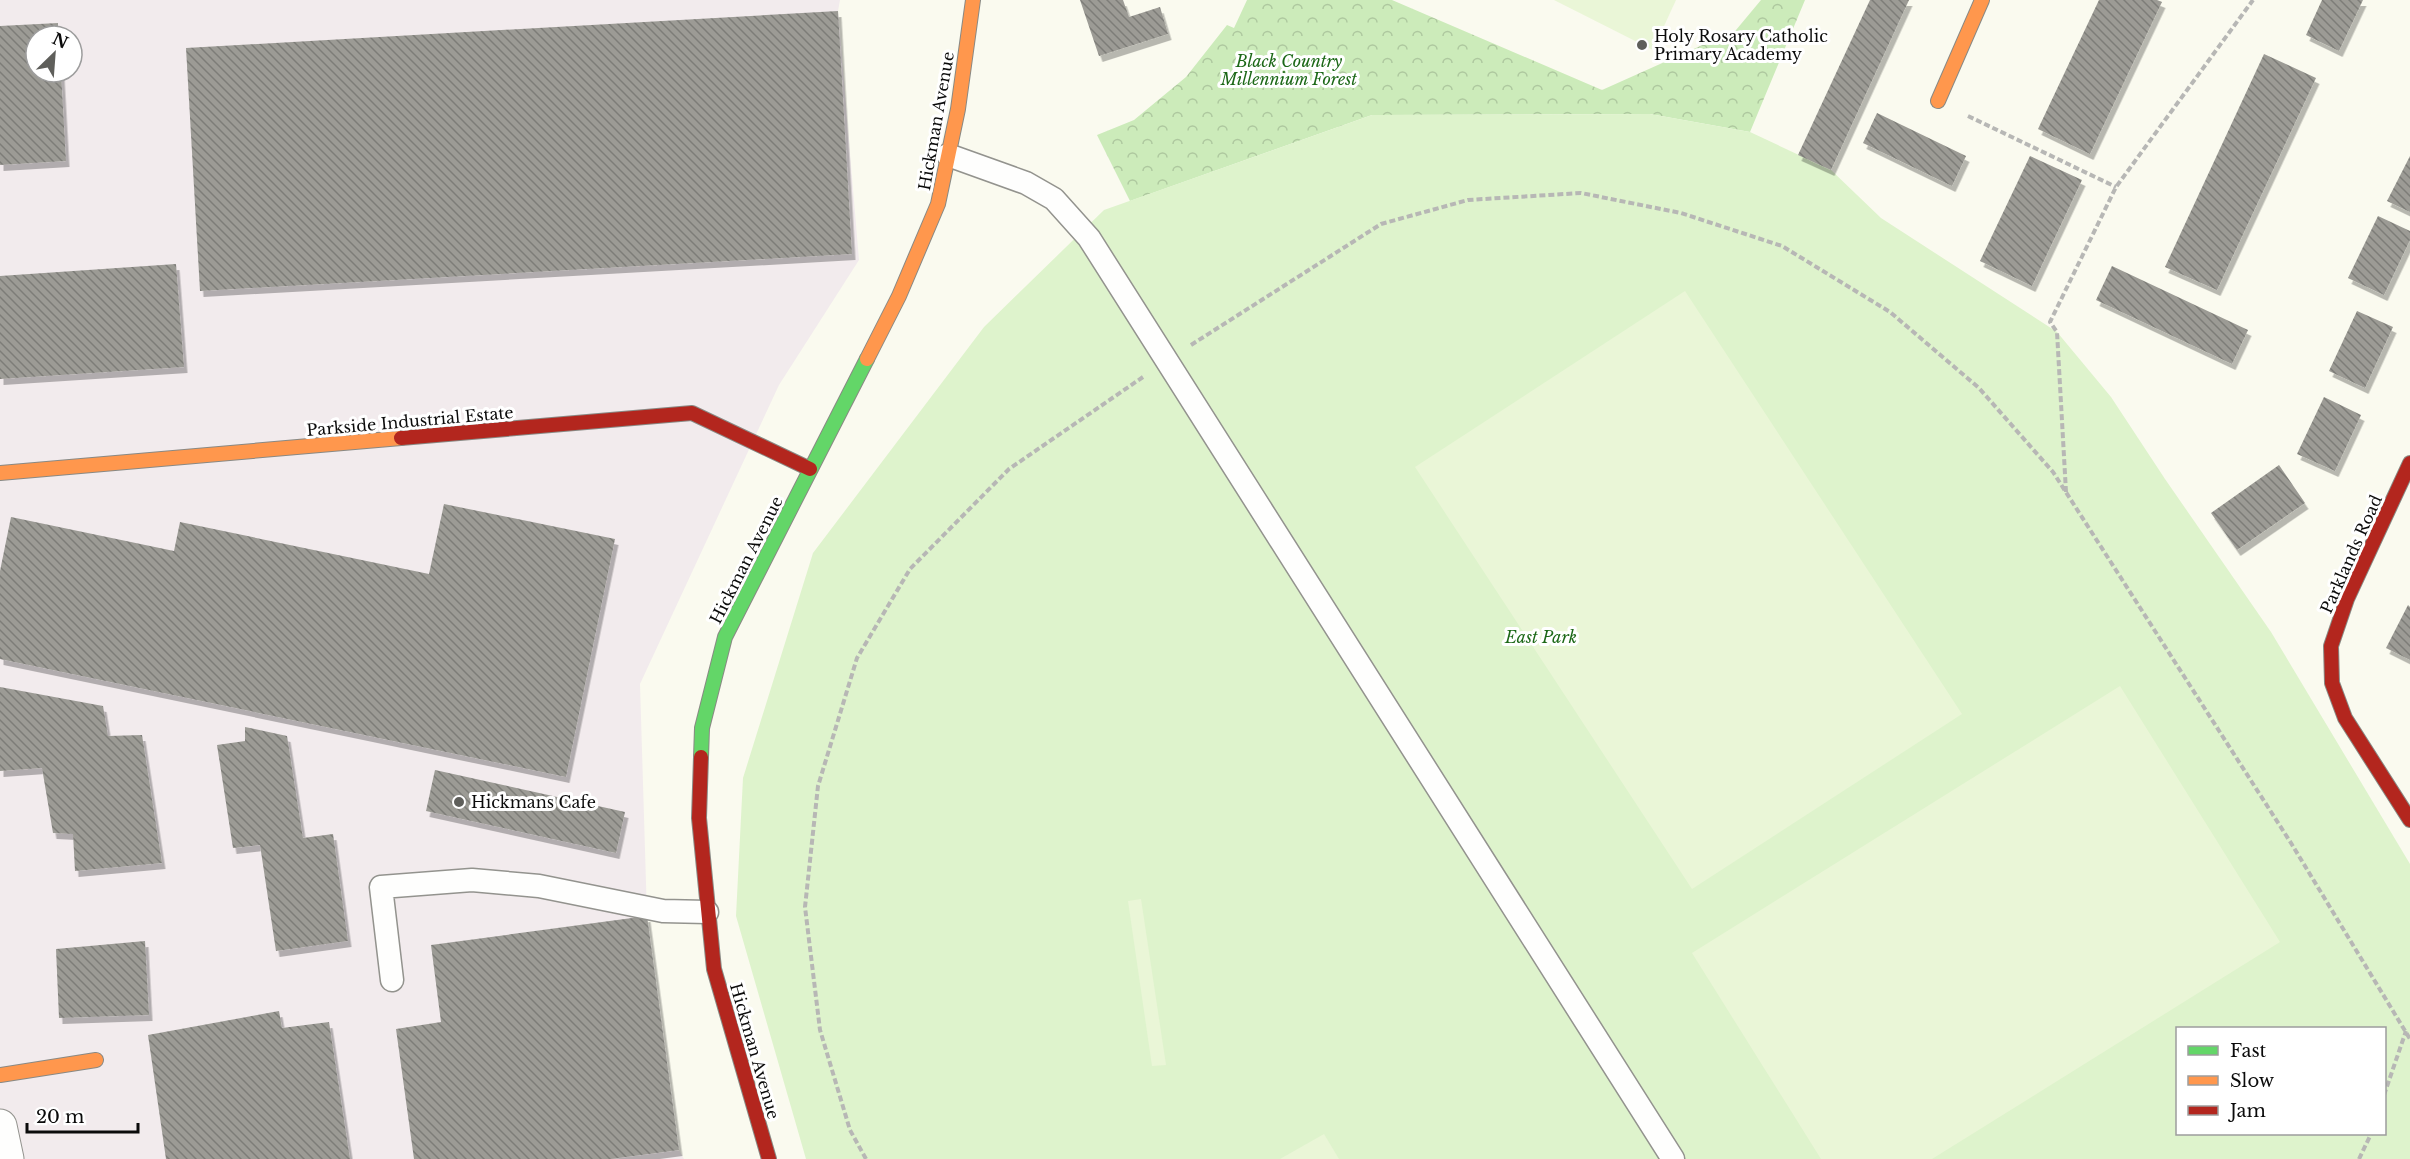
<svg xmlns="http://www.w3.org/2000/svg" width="2410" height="1159" viewBox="0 0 2410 1159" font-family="'Libre Baskerville',serif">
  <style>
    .industrial { fill: #f2ebed; fill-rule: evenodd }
    .forest { fill: url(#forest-crowns) }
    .park { fill: #def3cc; fill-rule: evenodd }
    .pitch { fill: #eaf6d7 }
    .building { fill: url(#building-back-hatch); filter: url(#shadow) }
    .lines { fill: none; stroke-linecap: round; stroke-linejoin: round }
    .lane-casing { stroke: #93938e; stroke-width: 25 }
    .street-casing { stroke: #93938e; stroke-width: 35 }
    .fast-casing { stroke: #898984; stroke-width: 16 }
    .slow-casing { stroke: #898984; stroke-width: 16 }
    .jam-casing { stroke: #898984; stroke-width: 16 }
    .path { stroke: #b7b7b5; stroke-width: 4; stroke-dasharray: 6 3; stroke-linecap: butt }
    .lane { stroke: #fefefd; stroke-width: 22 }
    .street { stroke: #fefefd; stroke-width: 33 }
    .fast { stroke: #63d668; stroke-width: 14 }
    .slow { stroke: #ff974d; stroke-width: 14 }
    .jam { stroke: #b3261e; stroke-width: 14 }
    .poi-dot { fill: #5f5f5b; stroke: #fff; stroke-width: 2 }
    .labels { text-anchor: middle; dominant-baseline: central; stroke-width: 6; stroke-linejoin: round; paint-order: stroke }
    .poi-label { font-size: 16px; fill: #0b0b0b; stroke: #fff; text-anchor: start }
    .park-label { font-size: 16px; font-style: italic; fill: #1c6817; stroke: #fff }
    .street-label { font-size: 16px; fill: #0b0b0b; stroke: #fff }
  </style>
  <defs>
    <pattern id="forest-crowns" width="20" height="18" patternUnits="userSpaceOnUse" patternTransform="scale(1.5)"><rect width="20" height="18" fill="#ccebba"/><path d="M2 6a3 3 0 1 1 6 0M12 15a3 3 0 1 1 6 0" fill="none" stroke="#aec89f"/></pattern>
    <pattern id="building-back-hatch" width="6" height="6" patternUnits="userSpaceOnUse" patternTransform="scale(1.5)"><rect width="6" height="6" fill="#9c9b95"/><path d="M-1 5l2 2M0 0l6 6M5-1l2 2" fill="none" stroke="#7d7d78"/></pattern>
    <filter id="shadow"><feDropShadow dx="3.5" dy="6" stdDeviation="0" flood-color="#0004"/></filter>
  </defs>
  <rect width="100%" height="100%" fill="#fafaef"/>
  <path class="industrial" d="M0,0h840l-2,11 21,249 -80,125 -139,299 7,232 32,234 5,9h-684zM36,36h36v36h-36z"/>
  <path class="forest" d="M1247,0h145l210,90 134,-60 25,-30h44l-55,132 -100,-18 -278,1 -242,86 -33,-66 37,-15 52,-43 41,-52 7,3z"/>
  <path class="park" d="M1650,114l100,18 81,38 50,48 176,114 54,65 54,82 106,153 139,232v295h-1604l-70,-243 7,-138 70,-225 171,-226 120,-117 268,-95zM2178,1028h206v106h-206z"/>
  <g class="pitch">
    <path d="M1554,0h122l-23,50z"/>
    <path d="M1685,291l277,423 -270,175 -277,-422z"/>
    <path d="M2120,686l160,256 -348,217h-111l-129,-206z"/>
    <path d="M1141,899l25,166 -14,1 -24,-165z"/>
    <path d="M1324,1134l15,25h-59z"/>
  </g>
  <g class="building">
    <path d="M1080,0h43l6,17 31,-10 8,27 -69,22z"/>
    <path d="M1870,0h39l-78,170 -33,-15z"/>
    <path d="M2099,0h58l5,2 -72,152 -52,-25z"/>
    <path d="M2322,0h41l-24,51 -33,-16z"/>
    <path d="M838,11l14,243 -652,37 -14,-243z"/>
    <path d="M58,23v13h-22v36h25l5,89 -66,4v-139z"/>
    <path d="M2264,54l52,24 -99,212 -52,-23z"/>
    <path d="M1877,113l89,43 -14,30 -89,-43z"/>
    <path d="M2030,156l52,24 -50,106 -52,-25z"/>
    <path d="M2410,156v56l-23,-11z"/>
    <path d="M2378,216l32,15v9l-26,55 -36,-17z"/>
    <path d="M176,264l8,103 -184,12v-103z"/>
    <path d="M2112,266l136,64 -16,34 -136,-64z"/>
    <path d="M2357,311l36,16 -28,61 -36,-17z"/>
    <path d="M2324,397l37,18 -26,56 -38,-17z"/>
    <path d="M2279,465l26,38 -68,47 -26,-37z"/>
    <path d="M444,504l171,35 -49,238 -566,-118v-88l11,-54 163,34 6,-29 249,52z"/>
    <path d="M2408,605l2,2v53l-24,-12z"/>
    <path d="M0,687l103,19 5,30 34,-1 20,128 -87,8 -2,-37 -20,-1 -11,-65 -42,3z"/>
    <path d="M245,727l42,9 16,102 30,-4 15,107 -72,10 -16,-106 -27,3 -16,-103 28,-4z"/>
    <path d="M435,770l190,42 -9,41 -190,-42z"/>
    <path d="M647,916l32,234 -68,9h-197l-18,-130 45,-7 -10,-77z"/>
    <path d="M145,941l4,74 -90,3 -3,-69z"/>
    <path d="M279,1011l3,17 47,-6 21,137h-184l-18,-124z"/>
  </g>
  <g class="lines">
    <g class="lane-casing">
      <g id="lane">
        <path d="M948,155l78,28 28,16 35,39 584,921"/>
        <path d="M392,980l-11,-93 91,-7 67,6 124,25 44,1"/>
      </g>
    </g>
    <g class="street-casing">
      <path id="street" d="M0,1126l7,33"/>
    </g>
    <g class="fast-casing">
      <path id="fast" d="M701,757l1,-29 23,-91 142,-278"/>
    </g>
    <g class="slow-casing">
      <g id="slow">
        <path d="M1938,101l44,-101"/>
        <path d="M867,359l32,-63 39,-92 20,-95 15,-109"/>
        <path d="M0,473l401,-35"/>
        <path d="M0,1075l96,-15"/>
      </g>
    </g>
    <g class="jam-casing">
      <g id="jam">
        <path d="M401,438l291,-25 118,56"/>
        <path d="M2410,463l-63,136 -16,47 1,37 13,35 65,102"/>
        <path d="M701,757l-2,61 15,151 55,190"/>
      </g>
    </g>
    <g class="path">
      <path d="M1968,116l148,71"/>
      <path d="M1191,345l190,-121 87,-24 113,-7 100,20 101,33 108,66 89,76 74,84 238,371 119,196"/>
      <path d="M2066,492l-9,-160 -7,-10 66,-135 137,-187"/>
      <path d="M2384,1095l22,-64"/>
      <path d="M866,1159l-16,-29 -30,-100 -15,-123 13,-121 39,-128 53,-89 99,-100 134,-92"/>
      <path d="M2359,1159l12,-25"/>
    </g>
    <use href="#lane" class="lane"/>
    <use href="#street" class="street"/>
    <use href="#fast" class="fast"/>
    <use href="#slow" class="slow"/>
    <use href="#jam" class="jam"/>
  </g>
  <g class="poi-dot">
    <circle cx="1642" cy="45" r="6"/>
    <circle cx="459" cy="802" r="6"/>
  </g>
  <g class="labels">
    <g class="poi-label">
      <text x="1654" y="36">Holy Rosary Catholic<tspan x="1654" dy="18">Primary Academy</tspan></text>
      <text x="471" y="802">Hickmans Cafe</text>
    </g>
    <g class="park-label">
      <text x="1289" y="61">Black Country<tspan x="1289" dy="18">Millennium Forest</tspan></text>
      <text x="1541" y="637">East Park</text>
    </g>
    <g class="street-label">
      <text transform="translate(936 121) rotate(-80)">Hickman Avenue</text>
      <text transform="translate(410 421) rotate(-5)">Parkside Industrial Estate</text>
      <text transform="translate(2351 554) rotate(-66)">Parklands Road</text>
      <text transform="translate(746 560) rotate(-63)">Hickman Avenue</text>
      <text transform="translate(755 1051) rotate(74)">Hickman Avenue</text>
    </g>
  </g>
  <rect x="2176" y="1027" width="210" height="108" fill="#ffffff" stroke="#9d9d9d" stroke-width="1.5"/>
  <rect x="2188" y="1046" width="30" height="9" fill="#63d668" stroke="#9d9d9d" stroke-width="1.5"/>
  <text x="2230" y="1057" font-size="18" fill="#0b0b0b">Fast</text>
  <rect x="2188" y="1076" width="30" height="9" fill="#ff974d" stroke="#9d9d9d" stroke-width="1.5"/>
  <text x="2230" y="1087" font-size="18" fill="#0b0b0b">Slow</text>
  <rect x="2188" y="1106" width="30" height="9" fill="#b3261e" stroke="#9d9d9d" stroke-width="1.5"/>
  <text x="2230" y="1117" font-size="18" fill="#0b0b0b">Jam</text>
  <g transform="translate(54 54) rotate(25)"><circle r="28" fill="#ffffff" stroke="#9d9d9d" stroke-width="1.5"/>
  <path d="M0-4.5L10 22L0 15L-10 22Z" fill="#5f5f5b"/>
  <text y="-9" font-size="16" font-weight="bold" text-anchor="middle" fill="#0b0b0b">N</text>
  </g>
  <path d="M27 1123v9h111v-9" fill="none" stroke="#0b0b0b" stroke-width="3"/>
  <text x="36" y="1123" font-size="18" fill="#0b0b0b" stroke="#ffffff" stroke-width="4.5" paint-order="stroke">20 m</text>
</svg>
